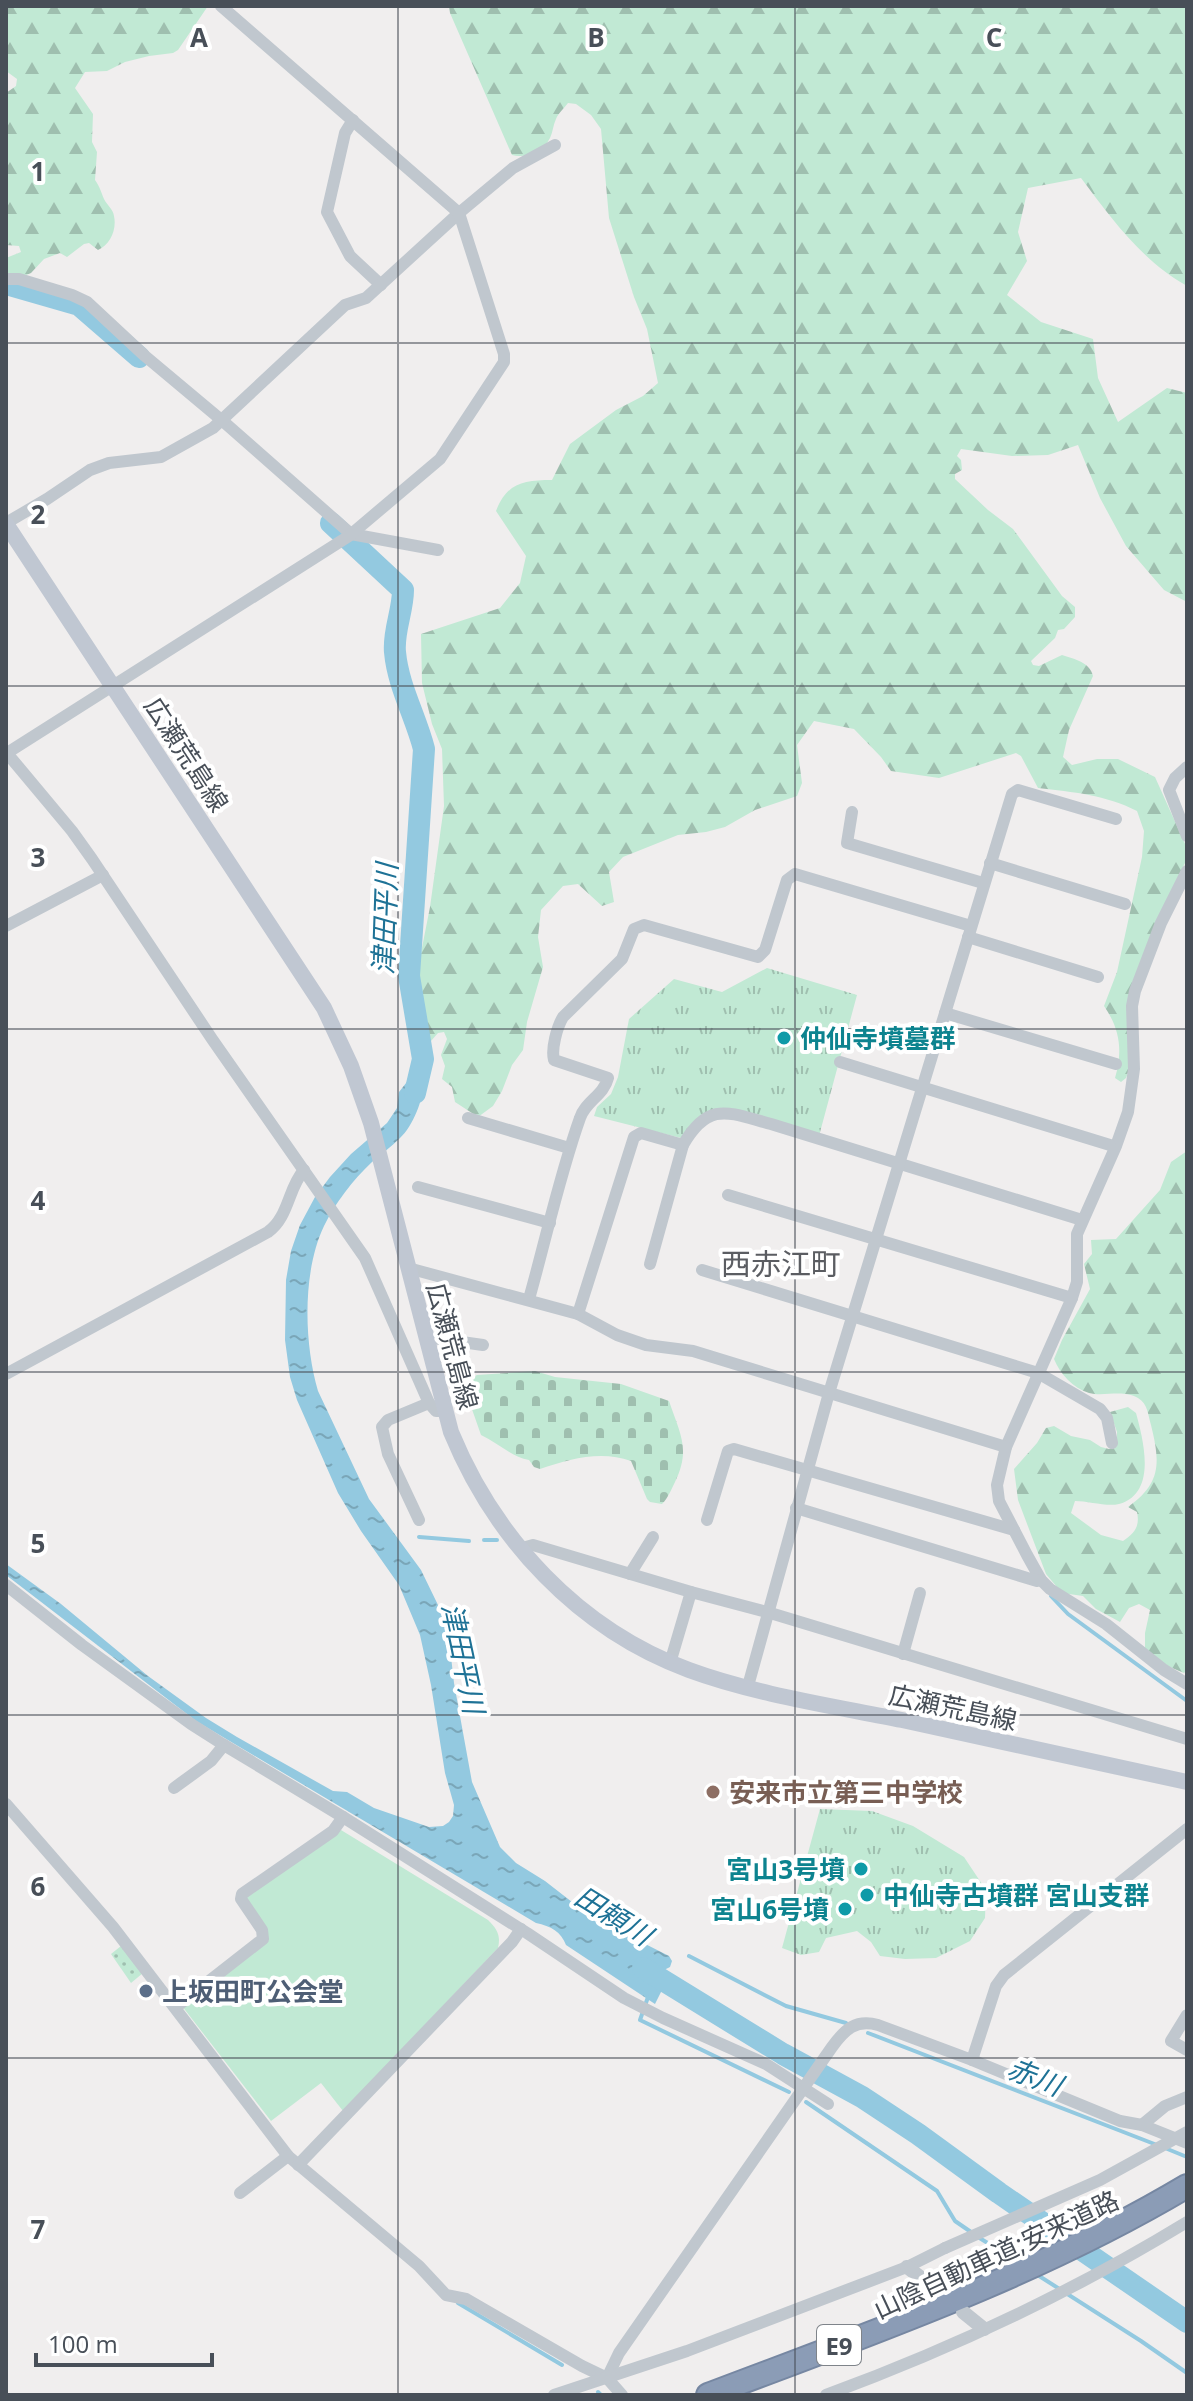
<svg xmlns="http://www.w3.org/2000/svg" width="1193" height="2401" viewBox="0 0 1193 2401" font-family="'Open Sans','Noto Sans JP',sans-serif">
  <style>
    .grass { fill: url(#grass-tufts) }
    .forest { fill: url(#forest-firs) }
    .cemetery { fill: url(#cemetery-stones) }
    .garden { fill: url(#garden-dots) }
    .pitch { fill: #c1e9d4 }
    .water { fill: url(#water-ripples) }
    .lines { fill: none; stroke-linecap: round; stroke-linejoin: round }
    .stream { stroke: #93c9e0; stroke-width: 4 }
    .river { stroke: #93c9e0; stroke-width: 22 }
    .tertiary-tunnel { stroke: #ceced0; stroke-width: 14; stroke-dasharray: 14 7; stroke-linecap: butt }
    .motorway-casing { stroke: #7687a2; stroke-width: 26 }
    .minor { stroke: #c0c7ce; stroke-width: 12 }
    .tertiary { stroke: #c0c7ce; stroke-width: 14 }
    .secondary { stroke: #c0c7d2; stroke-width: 16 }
    .motorway { stroke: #8b9cb6; stroke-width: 22 }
    .minor-bridge { stroke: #c0c7ce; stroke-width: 12 }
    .grid { fill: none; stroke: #484f58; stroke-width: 2; stroke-opacity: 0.55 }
    .culture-dot { fill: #0f9aa8; stroke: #fff; stroke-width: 3 }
    .education-dot { fill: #8d6e63; stroke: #fff; stroke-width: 3 }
    .service-dot { fill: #5c6f8a; stroke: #fff; stroke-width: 3 }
    .labels { text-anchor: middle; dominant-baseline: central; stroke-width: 8; stroke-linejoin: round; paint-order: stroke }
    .shield { fill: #fff; stroke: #7f848a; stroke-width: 2 }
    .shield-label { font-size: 24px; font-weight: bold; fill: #484f58 }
    .street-label { font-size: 26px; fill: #484f58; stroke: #fff }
    .culture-label { font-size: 26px; font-weight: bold; fill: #0d838f; stroke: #fff; text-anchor: start }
    .education-label { font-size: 26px; font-weight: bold; fill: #785e54; stroke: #fff; text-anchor: start }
    .service-label { font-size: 26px; font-weight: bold; fill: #4e5e75; stroke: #fff; text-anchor: start }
    .water-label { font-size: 28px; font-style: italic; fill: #1e7296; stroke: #fff }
    .quarter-label { font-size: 30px; fill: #5b5d62; stroke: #fff }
    .grid-label { font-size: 26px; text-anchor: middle; font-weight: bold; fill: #484f58; stroke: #fff; stroke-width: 8; stroke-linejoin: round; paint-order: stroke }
  </style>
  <defs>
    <pattern id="grass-tufts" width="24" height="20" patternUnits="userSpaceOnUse" patternTransform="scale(2)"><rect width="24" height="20" fill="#c1e9d4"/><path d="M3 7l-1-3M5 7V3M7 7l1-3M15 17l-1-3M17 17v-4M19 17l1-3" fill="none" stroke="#9fbfaf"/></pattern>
    <pattern id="forest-firs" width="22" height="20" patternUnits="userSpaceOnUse" patternTransform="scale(2)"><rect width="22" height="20" fill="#c1e9d4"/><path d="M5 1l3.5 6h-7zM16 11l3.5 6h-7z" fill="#9fbfaf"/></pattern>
    <pattern id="cemetery-stones" width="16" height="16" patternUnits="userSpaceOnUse" patternTransform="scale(2)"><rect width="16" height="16" fill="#c1e9d4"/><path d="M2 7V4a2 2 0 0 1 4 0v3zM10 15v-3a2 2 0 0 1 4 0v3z" fill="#9fbfaf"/></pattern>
    <pattern id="garden-dots" width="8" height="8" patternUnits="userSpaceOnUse" patternTransform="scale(2)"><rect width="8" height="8" fill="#c1e9d4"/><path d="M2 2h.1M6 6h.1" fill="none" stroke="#9fbfaf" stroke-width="1.8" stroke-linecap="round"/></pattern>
    <pattern id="water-ripples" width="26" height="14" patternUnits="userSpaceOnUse" patternTransform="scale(2)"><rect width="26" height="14" fill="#93c9e0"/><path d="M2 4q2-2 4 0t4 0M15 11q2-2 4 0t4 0" fill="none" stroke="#7aa6b8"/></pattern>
  </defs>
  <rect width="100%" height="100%" fill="#f0eeee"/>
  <g class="grass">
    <path d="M767,968l90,27 -38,141 -95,-28 -43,30 -87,-22 3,-9 14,-13 7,-17 11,-58 45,-40 48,13z"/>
    <path d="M820,1809l52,2 41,15 51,31 22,33 -1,28 -15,23 -34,17 -31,1 -25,-3 -9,-14 -14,-11 -31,7 -7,14 -18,3 -19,-7z"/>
  </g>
  <g class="forest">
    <path d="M6,6h202l-30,44 -5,3 -24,3 -24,6 -18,9 -22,1 -10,16 18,26 -1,28 5,10 -2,28c5,7 6,12 9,19 3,6 9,10 10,17 3,14 -4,29 -16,34l-9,-7 -5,1 -17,13 -7,-4 -16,6 -13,14 -7,3 -18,-1v-17l15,-6 -2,-6 -13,-1v-152l10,-7 1,-7 -11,-8z"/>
    <path d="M449,6h738v280c-45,-25 -76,-68 -106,-108l-53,10 -10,44 9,29 -20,34 34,27 52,17 5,39 20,44 49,-34 20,5v209l-23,-12 -38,-44 -26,-48 -22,-53 -30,10 -36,1 -51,-7 -4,7 4,4 1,10 -7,4v5l33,31 25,19 49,67 13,11v10l-11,12 -6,1 -3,8 -24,23 2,4 6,1 23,-11c12,4 28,7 31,21l-24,54 -6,27 9,8 25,-6h21l37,18 31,69 -1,17 -19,39 -24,59 -12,106 -4,11 -5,4 -6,-4c8,-27 5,-49 -11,-72l13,-34 25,-115 2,-26 -7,-20c-31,-16 -64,-19 -99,-23l-17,-32 -5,-3 -77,25 -48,-7 -10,-14 -27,-28 -40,-8 -17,24 5,38 -5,13 -42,14 -30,17 -19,5 -28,3 -55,22 -14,15 5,30 -12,4 -24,-22 -15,2 -22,24 -3,27 5,30 -16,55 -4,28 -11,15 -10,26 -9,15 -15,11 -23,-15 -3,-15 -10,-8 3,-13 -4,-11 6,-16 -3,-7 -6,1 -7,8 -5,1 -5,-21 -3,-53 12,-61 14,-101 -2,-57 -10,-25 -10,-41 -1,-49 79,-26 20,-25 6,-27 -30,-45c11,-28 27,-31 56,-31l18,-36 46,-34 27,-14 15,-13 -11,-54 -13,-32 -25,-79 -8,-89 -10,-14 -15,-11 -8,-1c-4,5 -10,11 -12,16 -3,6 -3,13 -6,19 -6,13 -24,21 -38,17l-62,-142z"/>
    <path d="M1187,1151v519l-3,3 -19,-8 -20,-17v-15l5,-23 -11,-6 -10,4 -9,14 -24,-13 -13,-13 -21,-3 -16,-19 -28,-74 -4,-31 23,-26 9,-15 8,-2 17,10 19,4 11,7 8,2 8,-3v-14l-7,-20 18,-5 8,6c7,26 22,80 -17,91 -12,3 -31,-3 -44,-3l-4,12 30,22 22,6c12,-8 17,-15 14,-29l-9,-5c34,-24 32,-45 23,-82 -3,-10 -3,-21 -13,-27 -15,-9 -34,-1 -49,-5 -16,-5 -29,-19 -35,-34l8,-19 28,-51 -6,-25 8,-10 -1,-14 25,-1 44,-49 11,-28z"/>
  </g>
  <path class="cemetery" d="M535,1371l20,6 66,7 48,17c11,33 22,48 6,81 -4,8 -7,16 -13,22l-12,-2 -3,-3 -16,-38c-30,-11 -62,-2 -91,8l-6,-2 -5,-7c-17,-3 -31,-17 -48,-25l-14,-40 -1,-14 11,-6z"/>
  <path class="garden" d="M121,1946l22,27 -12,10 -20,-29z"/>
  <path class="pitch" d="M341,1830l147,90c9,9 13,15 10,28l-155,163 -22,-28 -50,38 -89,-115 86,-66 -1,-9 -22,-30 2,-7z"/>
  <path class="water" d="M421,1064c1,5 4,12 3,18 -1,18 -11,44 -24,56 -9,9 -19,16 -28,24 -19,18 -37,41 -48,64 -22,46 -20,118 -6,165l51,108 52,71 17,35 11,34 5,44 18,99 28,65 16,16 29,18 45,35 79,40 3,5 -2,6 -6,3 6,4 -15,30 -89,-59c-5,-13 -15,-19 -30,-22l-340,-202 -190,-146v-11l55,40 87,72 58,42 31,19 96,54 14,1 27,16 55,19 14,-1 6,-4 4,-6 1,-11 -9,-32 -14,-88 -11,-50 -21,-50 -38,-54 -23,-38 -41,-93 -7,-23 -5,-37 1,-60 5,-29 9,-26 15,-28 15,-20 21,-23 36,-31 10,-15 2,-16z"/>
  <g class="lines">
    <g class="stream">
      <path d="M419,1537l50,4"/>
      <path d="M484,1540h13"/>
      <path d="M1051,1596l17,18 119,87"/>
      <path d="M689,1956l97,50 60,17"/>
      <path d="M648,1997l-8,23 149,72"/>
      <path d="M868,2033l289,112"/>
      <path d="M806,2102l131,89 18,30 16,11"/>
      <path d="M1165,2148l22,9"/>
      <path d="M978,2237l40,25"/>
      <path d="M1036,2274l105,67 46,32"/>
      <path d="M458,2303l104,62"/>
      <path d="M598,2392l3,3"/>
    </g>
    <g class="river">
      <path d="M6,284l73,21 60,52"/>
      <path d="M331,523l72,67c0,21 -10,41 -8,62 3,34 21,65 29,97l-15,227 14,83 -8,34"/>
      <path d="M643,1968l140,86 79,43 56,37 81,59 188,129"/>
    </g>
    <path class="tertiary-tunnel" d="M928,2283l28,23"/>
    <g class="motorway-casing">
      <path id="motorway" d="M708,2395c163,-62 328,-119 479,-209"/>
    </g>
    <g class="minor">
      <path d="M353,120l-8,13 -18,79 23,44 31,29"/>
      <path d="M6,279h13l53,16 15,7 58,54 80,67 126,111 87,16"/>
      <path d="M6,523l41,-24 43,-29 19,-7 52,-6 52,-29 132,-123 21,-7 93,-85 54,-45 42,-23"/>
      <path d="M6,752l66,79 20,28 120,180 153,219 64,145 7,8h8"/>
      <path d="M7,753l342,-217 91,-77 64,-97v-8l-45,-141 -238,-207"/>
      <path d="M1187,767l-12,11 -6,12 18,46"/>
      <path d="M852,812l-5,31 136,40"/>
      <path d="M990,863l135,41"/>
      <path d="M1187,871l-26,52 -26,68 -3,15 2,63 -6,43 -12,34 -39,88v48l-5,16 -66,149 -9,38 2,16 28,54 14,25 9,9 56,35 58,46 23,14"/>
      <path d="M6,926l97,-51"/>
      <path d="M968,937l130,40"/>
      <path d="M945,1013l171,51"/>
      <path d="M840,1062l270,83"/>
      <path d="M468,1118l101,30"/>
      <path d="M418,1187l132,36"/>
      <path d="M728,1195l344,103"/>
      <path d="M650,1264l33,-119"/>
      <path d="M408,1268l170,46 39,21 29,10 47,6 313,96"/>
      <path d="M702,1270l336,103 62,36 7,9 5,25"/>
      <path d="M529,1299c17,-60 30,-122 51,-181 5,-16 24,-23 28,-40l-54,-18c-3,-11 3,-33 9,-43l59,-58 12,-30 10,-4 114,32 7,-7 22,-70 8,-6 176,52"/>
      <path d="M578,1314l56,-177 7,-4 42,12c26,-45 46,-32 88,-21l311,96"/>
      <path d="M426,1337l57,8"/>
      <path d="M6,1374l262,-142c21,-15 20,-44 36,-62"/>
      <path d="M796,1508l241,73 4,-1"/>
      <path d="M419,1520l-31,-66 -6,-27 6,-7 41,-17"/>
      <path d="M707,1520l21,-69 6,-2 280,81"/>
      <path d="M519,1549l14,-4 158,47 76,20 420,127"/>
      <path d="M630,1574l23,-37"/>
      <path d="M6,1585l76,60 109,79 33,21 119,72 184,116 97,65 39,20 103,46 62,40"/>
      <path d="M903,1654l17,-61"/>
      <path d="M670,1663l21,-71"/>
      <path d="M748,1686l81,-293 183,-599 6,-4 98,29"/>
      <path d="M174,1788l37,-27 13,-16"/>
      <path d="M6,1804l107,123 175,229 131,110 27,29 20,4 116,67 25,12 15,17"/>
      <path d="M176,2007l87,-68 -1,-9 -21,-31 1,-5 91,-63 10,-14"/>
      <path d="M1187,2015l-16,26 16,9"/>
      <path d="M972,2060l24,-74 8,-11 183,-146"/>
      <path d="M1142,2125l23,-19 22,-9"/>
      <path d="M298,2165l214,-223 9,-13"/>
      <path d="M240,2193l48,-37"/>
      <path d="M607,2378l12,-25 213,-306c13,-18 24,-28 46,-22l94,35 148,61 22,4 45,18"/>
      <path d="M554,2395l133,-44 220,-84 38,-19"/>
      <path d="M826,2395c125,-46 248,-104 361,-173"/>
    </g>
    <g class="tertiary">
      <path d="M907,2267l21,16"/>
      <path d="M963,2312l21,17"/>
    </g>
    <path class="secondary" d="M6,524l318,484 27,58 20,57 80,309c44,107 127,197 238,238 65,24 144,36 213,50 95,20 190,41 285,62"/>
    <use href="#motorway" class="motorway"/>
    <path class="minor-bridge" d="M945,2248l155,-68 87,-48"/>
  </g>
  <path class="grid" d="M398,6v2389M795,6v2389M6,343h1181M6,686h1181M6,1029h1181M6,1372h1181M6,1715h1181M6,2058h1181"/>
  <g class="culture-dot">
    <circle cx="784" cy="1038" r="8"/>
    <circle cx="861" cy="1869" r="8"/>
    <circle cx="867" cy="1895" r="8"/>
    <circle cx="845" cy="1909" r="8"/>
  </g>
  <circle class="education-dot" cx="713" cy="1792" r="8"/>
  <circle class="service-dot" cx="146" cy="1991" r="8"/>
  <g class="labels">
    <rect class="shield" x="817" y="2325" width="44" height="40" rx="6"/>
    <g class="shield-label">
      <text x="839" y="2345">E9</text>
    </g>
    <g class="street-label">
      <text transform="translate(187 754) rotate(57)">広瀬荒島線</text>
      <text transform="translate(453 1346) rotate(75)">広瀬荒島線</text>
      <text transform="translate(953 1707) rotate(12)">広瀬荒島線</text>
      <text transform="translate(996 2254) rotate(-25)">山陰自動車道;安来道路</text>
    </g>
    <g class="culture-label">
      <text x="800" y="1038">仲仙寺墳墓群</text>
      <text x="845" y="1869" text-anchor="end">宮山3号墳</text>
      <text x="883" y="1895">中仙寺古墳群 宮山支群</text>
      <text x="829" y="1909" text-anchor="end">宮山6号墳</text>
    </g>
    <g class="education-label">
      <text x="729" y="1792">安来市立第三中学校</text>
    </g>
    <g class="service-label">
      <text x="162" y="1991">上坂田町公会堂</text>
    </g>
    <g class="water-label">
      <text transform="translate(384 919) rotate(-88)">津田平川</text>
      <text transform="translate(464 1658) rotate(78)">津田平川</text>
      <text transform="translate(614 1915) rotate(32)">田頼川</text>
      <text transform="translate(1035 2076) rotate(21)">赤川</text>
    </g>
    <g class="quarter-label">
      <text x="781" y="1263">西赤江町</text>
    </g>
  </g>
  <g class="grid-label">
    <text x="199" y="47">A</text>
    <text x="596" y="47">B</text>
    <text x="994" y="47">C</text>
    <text x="38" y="181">1</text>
    <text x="38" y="524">2</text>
    <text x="38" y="867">3</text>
    <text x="38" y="1210">4</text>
    <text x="38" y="1553">5</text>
    <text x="38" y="1896">6</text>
    <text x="38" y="2239">7</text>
  </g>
  <rect width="1193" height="2401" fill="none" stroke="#484f58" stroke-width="16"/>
  <path d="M36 2353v12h176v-12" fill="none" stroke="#484f58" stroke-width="4"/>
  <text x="48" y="2353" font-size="24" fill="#484f58" stroke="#ffffff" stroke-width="6" paint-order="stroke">100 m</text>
</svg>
